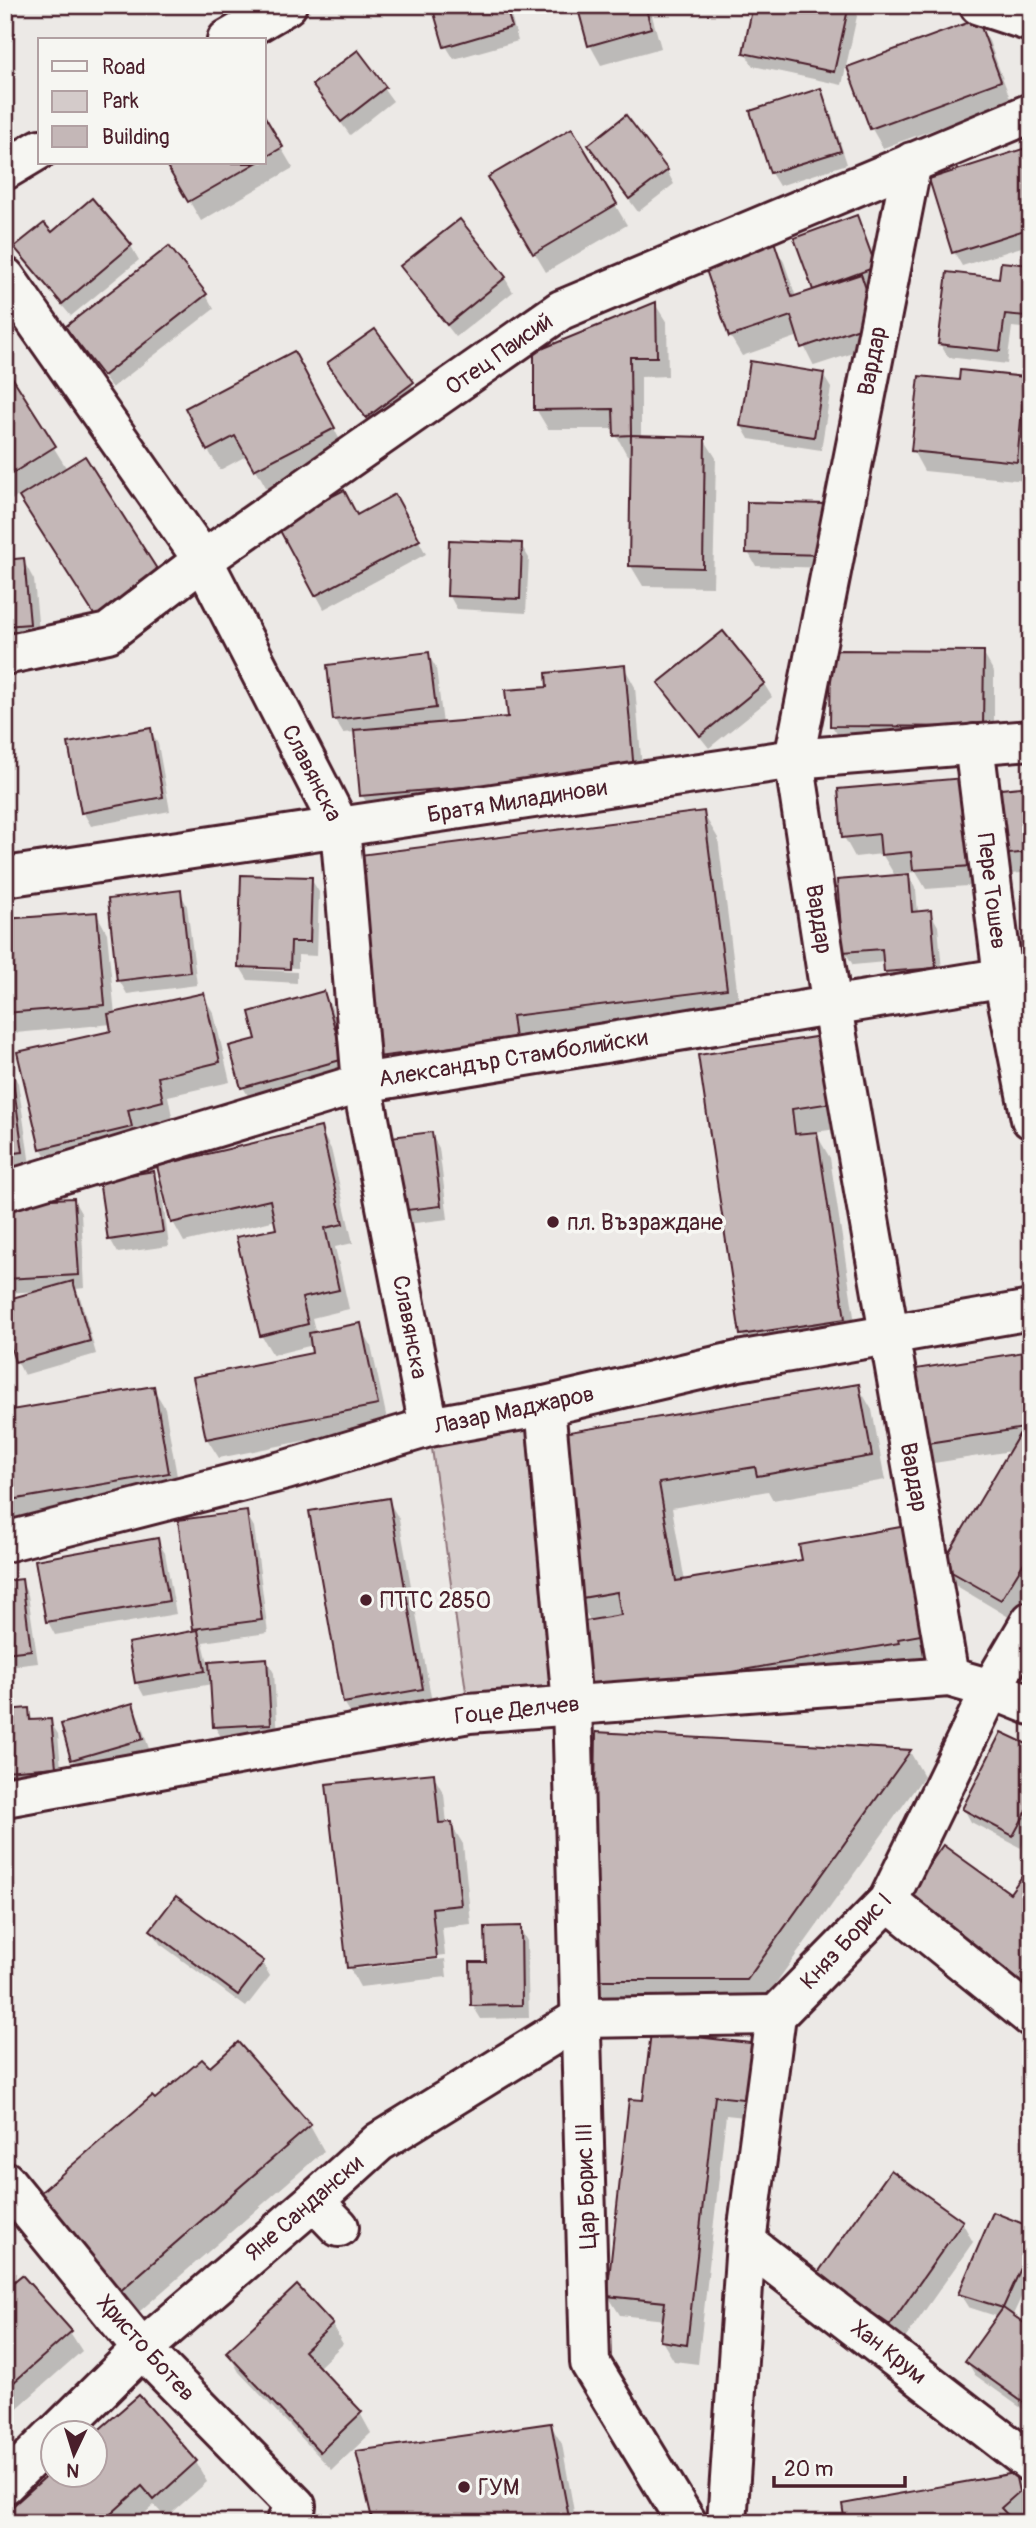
<svg xmlns="http://www.w3.org/2000/svg" width="1036" height="2528" viewBox="0 0 1036 2528" font-family="Pangolin,sans-serif">
  <style>
    .green { fill: #d4cbca; stroke: #8f757a; stroke-width: 2 }
    .shadow { fill: #0003 }
    .building { fill: #c4b7b7; stroke: #4a1f2b; stroke-width: 2 }
    .lines { fill: none; stroke-linecap: round; stroke-linejoin: round }
    .minor-casing { stroke: #4a1f2b; stroke-width: 44 }
    .minor { stroke: #f6f6f2; stroke-width: 38 }
    .poi-dot { fill: #4a1f2b; stroke: #f6f6f2; stroke-width: 2.5 }
    .labels { text-anchor: middle; dominant-baseline: central; stroke-width: 7; stroke-linejoin: round; paint-order: stroke }
    .street-label { font-size: 23px; fill: #4a1f2b; stroke: #f6f6f2 }
    .poi-label { font-size: 23px; fill: #4a1f2b; stroke: #f6f6f2; text-anchor: start }
  </style>
  <rect width="100%" height="100%" fill="#ece9e6"/>
  <filter id="ink" filterUnits="userSpaceOnUse"><feTurbulence type="fractalNoise" baseFrequency=".0143" numOctaves="2"/><feDisplacementMap in="SourceGraphic" scale="14" xChannelSelector="R" yChannelSelector="G"/><feConvolveMatrix kernelMatrix="1 2 1 2 8 2 1 2 1" color-interpolation-filters="sRGB"/></filter>
  <g filter="url(#ink)">
    <path class="green" d="M545,1406l27,298 -103,9 -40,-286z"/>
    <g class="shadow">
      <path d="M460,5h48l10,36 -64,18 -8,-13z"/>
      <path d="M527,5h46l-39,11z"/>
      <path d="M579,5h70l12,43 -60,17 -11,-20z"/>
      <path d="M755,5h96l6,11 -15,69 -89,-19 -8,-13z"/>
      <path d="M977,21l12,20 22,60 -128,47 -11,-19 -23,-61z"/>
      <path d="M357,52l36,49 -43,34 -36,-49z"/>
      <path d="M820,90l8,14 19,60 -68,22 -8,-13 -19,-61z"/>
      <path d="M264,119l29,49 -92,53 -34,-58h97z"/>
      <path d="M571,130l56,95 -81,47 -56,-94z"/>
      <path d="M590,146l77,25 7,13 -36,28z"/>
      <path d="M1025,150l6,11v83l-69,22 -8,-14 -23,-71z"/>
      <path d="M92,201l39,45 8,14 -68,56 -47,-55 -7,-13 34,-13z"/>
      <path d="M856,217l8,14 18,50 -16,5 21,56 -73,24 -15,-30 -57,20 -12,-20 43,-93 11,19 12,35 20,-6 -2,-2z"/>
      <path d="M459,221l46,57 8,14 -57,45 -46,-58 -7,-13z"/>
      <path d="M169,248l37,47 8,14 -102,79 -37,-47 -8,-13z"/>
      <path d="M1031,268v61l-19,-2 -5,37 -59,-7 -8,-13 60,-64z"/>
      <path d="M655,304l12,19 1,53 -27,1v60l63,2 12,19 -3,129 -70,-1 -12,-20 2,-111h-6l-11,-20 -1,-6h-67l-12,-20z"/>
      <path d="M374,331l46,66 -45,33 -46,-66z"/>
      <path d="M5,369l62,100 -34,48 -13,-22 -15,9z"/>
      <path d="M305,372l39,76 -77,41 -19,-34 -28,15 -12,-20z"/>
      <path d="M823,375l8,13 -10,62 -72,-11 -8,-14z"/>
      <path d="M1024,379l7,11v58l-4,33 -103,-10 -11,-20 47,-69z"/>
      <path d="M826,506l6,62 -76,-2 -8,-14z"/>
      <path d="M402,510l24,44 -102,55 -45,-83z"/>
      <path d="M521,545l8,13 -3,55 -69,-4 -8,-14z"/>
      <path d="M23,560l11,20 6,63 -35,4v-85z"/>
      <path d="M723,634l41,50 8,13 -63,51 -41,-51 -8,-13z"/>
      <path d="M983,653l11,19v74l-150,-1 -12,-19z"/>
      <path d="M428,654l8,14 7,56 66,-6 40,-30 75,-21 11,20 9,105 -270,23 -12,-20 -6,-63 -13,1 -8,-13 -6,-54z"/>
      <path d="M150,730l8,14 12,67 -79,15 -8,-14z"/>
      <path d="M963,780l19,105 -56,4 -10,-17 -22,2 -12,-20 -27,3 -11,-20z"/>
      <path d="M1031,787v85l-20,2 -11,-19z"/>
      <path d="M703,813l15,25 22,175 -355,69 -14,-25z"/>
      <path d="M909,876l7,14 2,23 12,-1 8,14 5,55 -49,4 -8,-13 -1,-10 -32,3 -8,-13z"/>
      <path d="M311,879l8,13 -2,64 -19,-1v13l-52,-2v3l51,3v11l-49,-3 -8,-13z"/>
      <path d="M180,892l7,14 10,79 -70,9 -8,-14z"/>
      <path d="M96,913l11,20 8,82 88,-20 11,19 16,68 -62,14 5,25 -35,8 4,18 -89,21 -12,-20 73,-115 -2,-9 -107,10v-113z"/>
      <path d="M324,993l7,13 19,67 -99,28 -8,-14 15,-47z"/>
      <path d="M827,1037l24,90 -36,5 15,26 28,185 -102,16 -14,-25 -42,-278z"/>
      <path d="M10,1070l8,13 12,82 -25,4v-98z"/>
      <path d="M320,1129l11,20 22,94 -18,4 14,62 -37,9 4,16 44,-9 11,20 17,79 -169,34 -12,-19 107,-85 -1,-9 -40,10 -12,-20 18,-105 -3,-10 -92,22 -11,-20z"/>
      <path d="M431,1134l8,14 9,71 -48,6z"/>
      <path d="M153,1173l8,14 8,59 -51,7 -8,-14z"/>
      <path d="M73,1199l8,14 4,75 -10,1 5,8 16,57 -72,21 -7,-14 22,-70 -32,2 -2,-4v-86z"/>
      <path d="M1031,1353v235l-19,31 -57,-34 -12,-19 68,-115 -77,12 -12,-20z"/>
      <path d="M858,1386l14,24 13,70 -112,20 -5,-9 -96,17 13,74 119,-21 107,-34 34,131 -338,62 -16,-98 -13,-23 -19,-164z"/>
      <path d="M153,1388l12,20 15,85 -175,29v-109z"/>
      <path d="M388,1500l11,19 34,189 -77,14 -12,-20z"/>
      <path d="M246,1513l8,14 14,106 -65,9 5,21 58,-4 8,14 4,64 -55,3 -8,-13 -3,-43 -68,12 -7,-13 60,-51 -2,-3z"/>
      <path d="M157,1540l8,13 11,61 -121,21 -7,-13 -11,-61z"/>
      <path d="M21,1581l7,14 10,68 -33,4v-84z"/>
      <path d="M132,1705l7,13 11,34 -69,21 -8,-14z"/>
      <path d="M28,1710l6,12 16,-1 8,13 4,46 -57,5v-73z"/>
      <path d="M1031,1748v82l-10,18 -50,-26 -7,-13z"/>
      <path d="M910,1752l14,24 -163,228 -153,1 -14,-25z"/>
      <path d="M433,1775l11,19 3,30h4l12,20 8,80 -29,3 3,28 -90,10v4l90,-10 2,18 -87,10 -11,-20z"/>
      <path d="M1031,1878v121l-113,-80 92,-23z"/>
      <path d="M520,1928l7,13 2,77 -48,1 -8,-13 15,-42z"/>
      <path d="M152,1930l110,32 8,14 -24,31 -86,-63z"/>
      <path d="M238,2045l72,81 14,25 -191,166 -82,-94 104,-122 54,-31z"/>
      <path d="M758,2045l5,74 -37,-4 -28,249 -24,-3 -12,-20 3,-21 -45,-5 -12,-19 37,-194z"/>
      <path d="M891,2173l71,49 11,20 -71,101 -83,-69z"/>
      <path d="M1031,2229v47l-19,41 19,13v85l-56,-40 -8,-14 32,-44 -31,-10 -8,-13z"/>
      <path d="M5,2292l65,40 12,19 -77,68z"/>
      <path d="M332,2325l11,19 -25,24 42,45 11,20 -39,37 -93,-98 -11,-20z"/>
      <path d="M139,2398l57,64 11,20 -41,36 -12,-13 -20,18h-129v-8l47,-41v2h42z"/>
      <path d="M550,2424l12,20 14,79h-201z"/>
      <path d="M1015,2475l14,25 2,18 -5,5h-179z"/>
    </g>
    <g class="building">
      <path d="M505,5l7,22 -68,20 -10,-34 24,-8z"/>
      <path d="M577,5h68l6,23 -63,18z"/>
      <path d="M753,5h96l-15,67 -91,-19z"/>
      <path d="M978,19l23,62 -131,48 -23,-62z"/>
      <path d="M358,50l28,37 -45,35 -29,-37z"/>
      <path d="M821,88l20,63 -71,22 -20,-62z"/>
      <path d="M264,115l19,32 -19,11z"/>
      <path d="M626,115l42,55 -39,29 -41,-54z"/>
      <path d="M572,128l45,76 -84,50 -45,-77z"/>
      <path d="M1026,148l5,16v64l-79,25 -23,-74z"/>
      <path d="M165,163h91l-68,39z"/>
      <path d="M92,198l40,47 -70,59 -48,-57 30,-24 8,9z"/>
      <path d="M857,215l19,52 -63,23 -19,-52z"/>
      <path d="M460,219l46,58 -59,48 -47,-59z"/>
      <path d="M774,241l18,56 69,-23 16,48 -76,26 -10,-32 -62,21 -25,-73z"/>
      <path d="M169,246l38,48 -104,82 -38,-49z"/>
      <path d="M1001,262l30,3v3l-6,48 -20,-2 -5,37 -62,-7 9,-72 52,6z"/>
      <path d="M656,302l1,55h-27l1,78 -17,1 -1,-27 -79,1v-58z"/>
      <path d="M375,329l39,53 -48,36 -39,-55z"/>
      <path d="M294,351l41,77 -81,42 -19,-34 -28,15 -22,-43z"/>
      <path d="M750,361l74,12 -10,64 -74,-11z"/>
      <path d="M5,366l51,80 -51,32z"/>
      <path d="M960,370l65,7 -8,85 -106,-11 8,-75 40,4z"/>
      <path d="M631,435l74,2 -2,131 -74,-2z"/>
      <path d="M85,456l79,124 -66,41 -79,-124z"/>
      <path d="M344,490l13,25 38,-21 25,46 -105,56 -38,-71z"/>
      <path d="M747,502l80,2 -2,51 -79,-2z"/>
      <path d="M449,540l73,3 -2,56 -73,-3z"/>
      <path d="M24,558l6,66 -25,2v-66z"/>
      <path d="M1031,613v42h-5z"/>
      <path d="M723,631l42,52 -65,53 -42,-53z"/>
      <path d="M831,650l153,1 -1,76 -153,-1z"/>
      <path d="M429,652l7,56 -103,12 -6,-55z"/>
      <path d="M625,665l9,107 -274,24 -6,-66 154,-13 -3,-27 42,-3 -1,-14z"/>
      <path d="M151,728l12,69 -82,16 -13,-70z"/>
      <path d="M964,778l8,88 -59,4 -2,-18 -30,3 -2,-21 -37,4 -4,-49z"/>
      <path d="M1031,786v66l-33,3 -7,-65z"/>
      <path d="M704,811l23,178 -215,27 3,23 -145,19 -26,-201z"/>
      <path d="M909,874l3,38 19,-2 5,58 -52,4 -2,-23 -39,3 -6,-72z"/>
      <path d="M241,875l71,2 -2,65h-19l-1,27 -52,-2z"/>
      <path d="M181,890l9,82 -73,9 -9,-82z"/>
      <path d="M97,912l8,93 -100,8v-94z"/>
      <path d="M324,991l20,68 -103,29 -12,-42 27,-7 -7,-27z"/>
      <path d="M204,993l16,69 -62,15 5,24 -35,9 4,17 -92,22 -23,-97 94,-21 -3,-17z"/>
      <path d="M828,1035l10,67 -46,7 3,25 22,-2 28,187 -105,16 -42,-280z"/>
      <path d="M11,1068l12,84 -18,2v-85z"/>
      <path d="M321,1127l22,97 -18,4 14,62 -37,8 6,26 -48,12 -24,-99 40,-8 -6,-29 -99,23 -14,-57z"/>
      <path d="M432,1132l9,74 -50,6 -9,-74z"/>
      <path d="M154,1171l9,61 -55,8 -9,-60z"/>
      <path d="M74,1198l5,77 -74,4v-78z"/>
      <path d="M73,1281l17,60 -75,21 -10,-35v-27z"/>
      <path d="M361,1323l17,82 -172,34 -13,-62 119,-24 -3,-20z"/>
      <path d="M1031,1351v76l-110,17 -12,-74z"/>
      <path d="M859,1384l13,72 -115,20 -2,-9 -96,16 17,98 126,-21 -3,-15 113,-20 20,108 -34,6 1,4 -307,53 -13,-74 42,-7 -4,-23 -41,7 -19,-165z"/>
      <path d="M154,1386l15,87 -164,28v-90z"/>
      <path d="M1021,1431l10,5v115l-30,49 -60,-34z"/>
      <path d="M389,1498l34,191 -80,14 -34,-192z"/>
      <path d="M247,1511l15,109 -69,9 -15,-109z"/>
      <path d="M158,1538l11,63 -123,21 -11,-62z"/>
      <path d="M22,1579l9,71 -26,3v-72z"/>
      <path d="M198,1630l7,41 -70,12 -7,-40z"/>
      <path d="M267,1658l4,66 -58,3 -4,-65z"/>
      <path d="M133,1703l10,36 -72,21 -10,-36z"/>
      <path d="M29,1708l1,12 21,-1 5,48 -51,4v-61z"/>
      <path d="M596,1732l315,18 -164,230h-155z"/>
      <path d="M1001,1732l30,14v26l-6,11 6,4v16l-18,33 -51,-27z"/>
      <path d="M434,1773l5,50 13,-1 9,83 -29,3 5,50 -90,10 -21,-184z"/>
      <path d="M943,1845l67,48 15,-21 6,4v113l-127,-89z"/>
      <path d="M176,1896l88,65 -26,34 -88,-65z"/>
      <path d="M521,1926l1,79 -51,1 -1,-44h16l-1,-35z"/>
      <path d="M651,2032l108,12 -7,56 -37,-4 -28,249 -27,-4 5,-39 -58,-6 22,-197 14,1z"/>
      <path d="M238,2042l73,83 -193,168 -84,-95 118,-102 3,3 47,-40 8,8z"/>
      <path d="M891,2170l72,51 -73,104 -73,-51z"/>
      <path d="M993,2212l38,15v19l-28,62 -45,-14z"/>
      <path d="M22,2275l50,56 -67,59v-101z"/>
      <path d="M297,2285l36,39 -29,27 58,61 -42,40 -94,-100z"/>
      <path d="M1003,2308l28,20v80l-66,-47z"/>
      <path d="M139,2395l58,66 -43,39 -12,-14 -41,37h-96v-10l47,-42v5h42v-42z"/>
      <path d="M551,2423l19,100h-197l-17,-72z"/>
      <path d="M1015,2473l4,19 -18,16 14,15h-170l-3,-19z"/>
    </g>
    <g class="lines">
      <g class="minor-casing">
        <g id="minor">
          <path d="M979,5l52,17"/>
          <path d="M227,40l60,-35"/>
          <path d="M912,162l-118,597 38,248 117,670"/>
          <path d="M5,170l35,-21"/>
          <path d="M5,277l198,283 137,267 22,256 67,344"/>
          <path d="M5,655l103,-22 95,-73 358,-250 470,-197"/>
          <path d="M974,744l29,233 28,142"/>
          <path d="M5,877l789,-118 237,-19"/>
          <path d="M5,1191l357,-108 669,-110"/>
          <path d="M545,1406l27,298 18,659 97,160"/>
          <path d="M5,1542l281,-72 143,-43 116,-21 193,-45 293,-51"/>
          <path d="M5,1797l464,-84 480,-36 42,12 40,16"/>
          <path d="M888,1901l143,116"/>
          <path d="M5,2181l137,168 154,157 -10,17"/>
          <path d="M314,2201l25,26"/>
          <path d="M746,2242l285,221"/>
          <path d="M56,2434l86,-85 172,-148 65,-59 201,-124 196,-3"/>
          <path d="M5,2484l47,-47"/>
          <path d="M727,2523l19,-281 30,-227 112,-114 103,-212 40,-68"/>
        </g>
      </g>
      <use href="#minor" class="minor"/>
    </g>
  </g>
  <g class="poi-dot">
    <circle cx="553" cy="1222" r="7"/>
    <circle cx="366" cy="1600" r="7"/>
    <circle cx="464" cy="2487" r="7"/>
  </g>
  <g class="labels">
    <g class="street-label">
      <text transform="translate(499 354) rotate(-35)">Отец Паисий</text>
      <text transform="translate(872 361) rotate(-79)">Вардар</text>
      <text transform="translate(312 773) rotate(63)">Славянска</text>
      <text transform="translate(517 801) rotate(-9)">Братя Миладинови</text>
      <text transform="translate(992 891) rotate(83)">Пере Тошев</text>
      <text transform="translate(819 919) rotate(81)">Вардар</text>
      <text transform="translate(513 1058) rotate(-9)">Александър Стамболийски</text>
      <text transform="translate(410 1327) rotate(79)">Славянска</text>
      <text transform="translate(514 1410) rotate(-12)">Лазар Маджаров</text>
      <text transform="translate(914 1477) rotate(80)">Вардар</text>
      <text transform="translate(517 1710) rotate(-6)">Гоце Делчев</text>
      <text transform="translate(846 1941) rotate(-47)">Княз Борис I</text>
      <text transform="translate(586 2186) rotate(-92)">Цар Борис III</text>
      <text transform="translate(304 2208) rotate(-41)">Яне Сандански</text>
      <text transform="translate(146 2348) rotate(48)">Христо Ботев</text>
      <text transform="translate(889 2352) rotate(38)">Хан Крум</text>
    </g>
    <g class="poi-label">
      <text x="567" y="1222">пл. Възраждане</text>
      <text x="380" y="1600">ПТТС 2850</text>
      <text x="478" y="2487">ГУМ</text>
    </g>
  </g>
  <rect width="1036" height="2528" fill="none" stroke="#f6f6f2" stroke-width="28"/>
  <rect x="14" y="14" width="1008" height="2500" fill="none" stroke="#4a1f2b" stroke-width="2.5" filter="url(#ink)"/>
  <rect x="38" y="38" width="228" height="126" fill="#f6f6f2" stroke="#b1a0a2" stroke-width="2"/>
  <rect x="52" y="61" width="35" height="10" fill="#f6f6f2" stroke="#b1a0a2" stroke-width="2"/>
  <text x="102" y="74" font-size="21" fill="#4a1f2b">Road</text>
  <rect x="52" y="91" width="35" height="21" fill="#d4cbca" stroke="#b1a0a2" stroke-width="2"/>
  <text x="102" y="108" font-size="21" fill="#4a1f2b">Park</text>
  <rect x="52" y="126" width="35" height="21" fill="#c4b7b7" stroke="#b1a0a2" stroke-width="2"/>
  <text x="102" y="144" font-size="21" fill="#4a1f2b">Building</text>
  <g transform="translate(74 2454) rotate(184)"><circle r="33" fill="#f6f6f2" stroke="#b1a0a2" stroke-width="2"/>
  <path d="M0-5L12 26L0 18L-12 26Z" fill="#4a1f2b"/>
  <text y="-10" font-size="19" font-weight="bold" text-anchor="middle" fill="#4a1f2b">N</text>
  </g>
  <path d="M774 2476v10h131v-10" fill="none" stroke="#4a1f2b" stroke-width="3.5"/>
  <text x="784" y="2476" font-size="21" fill="#4a1f2b" stroke="#f6f6f2" stroke-width="5" paint-order="stroke">20 m</text>
</svg>
